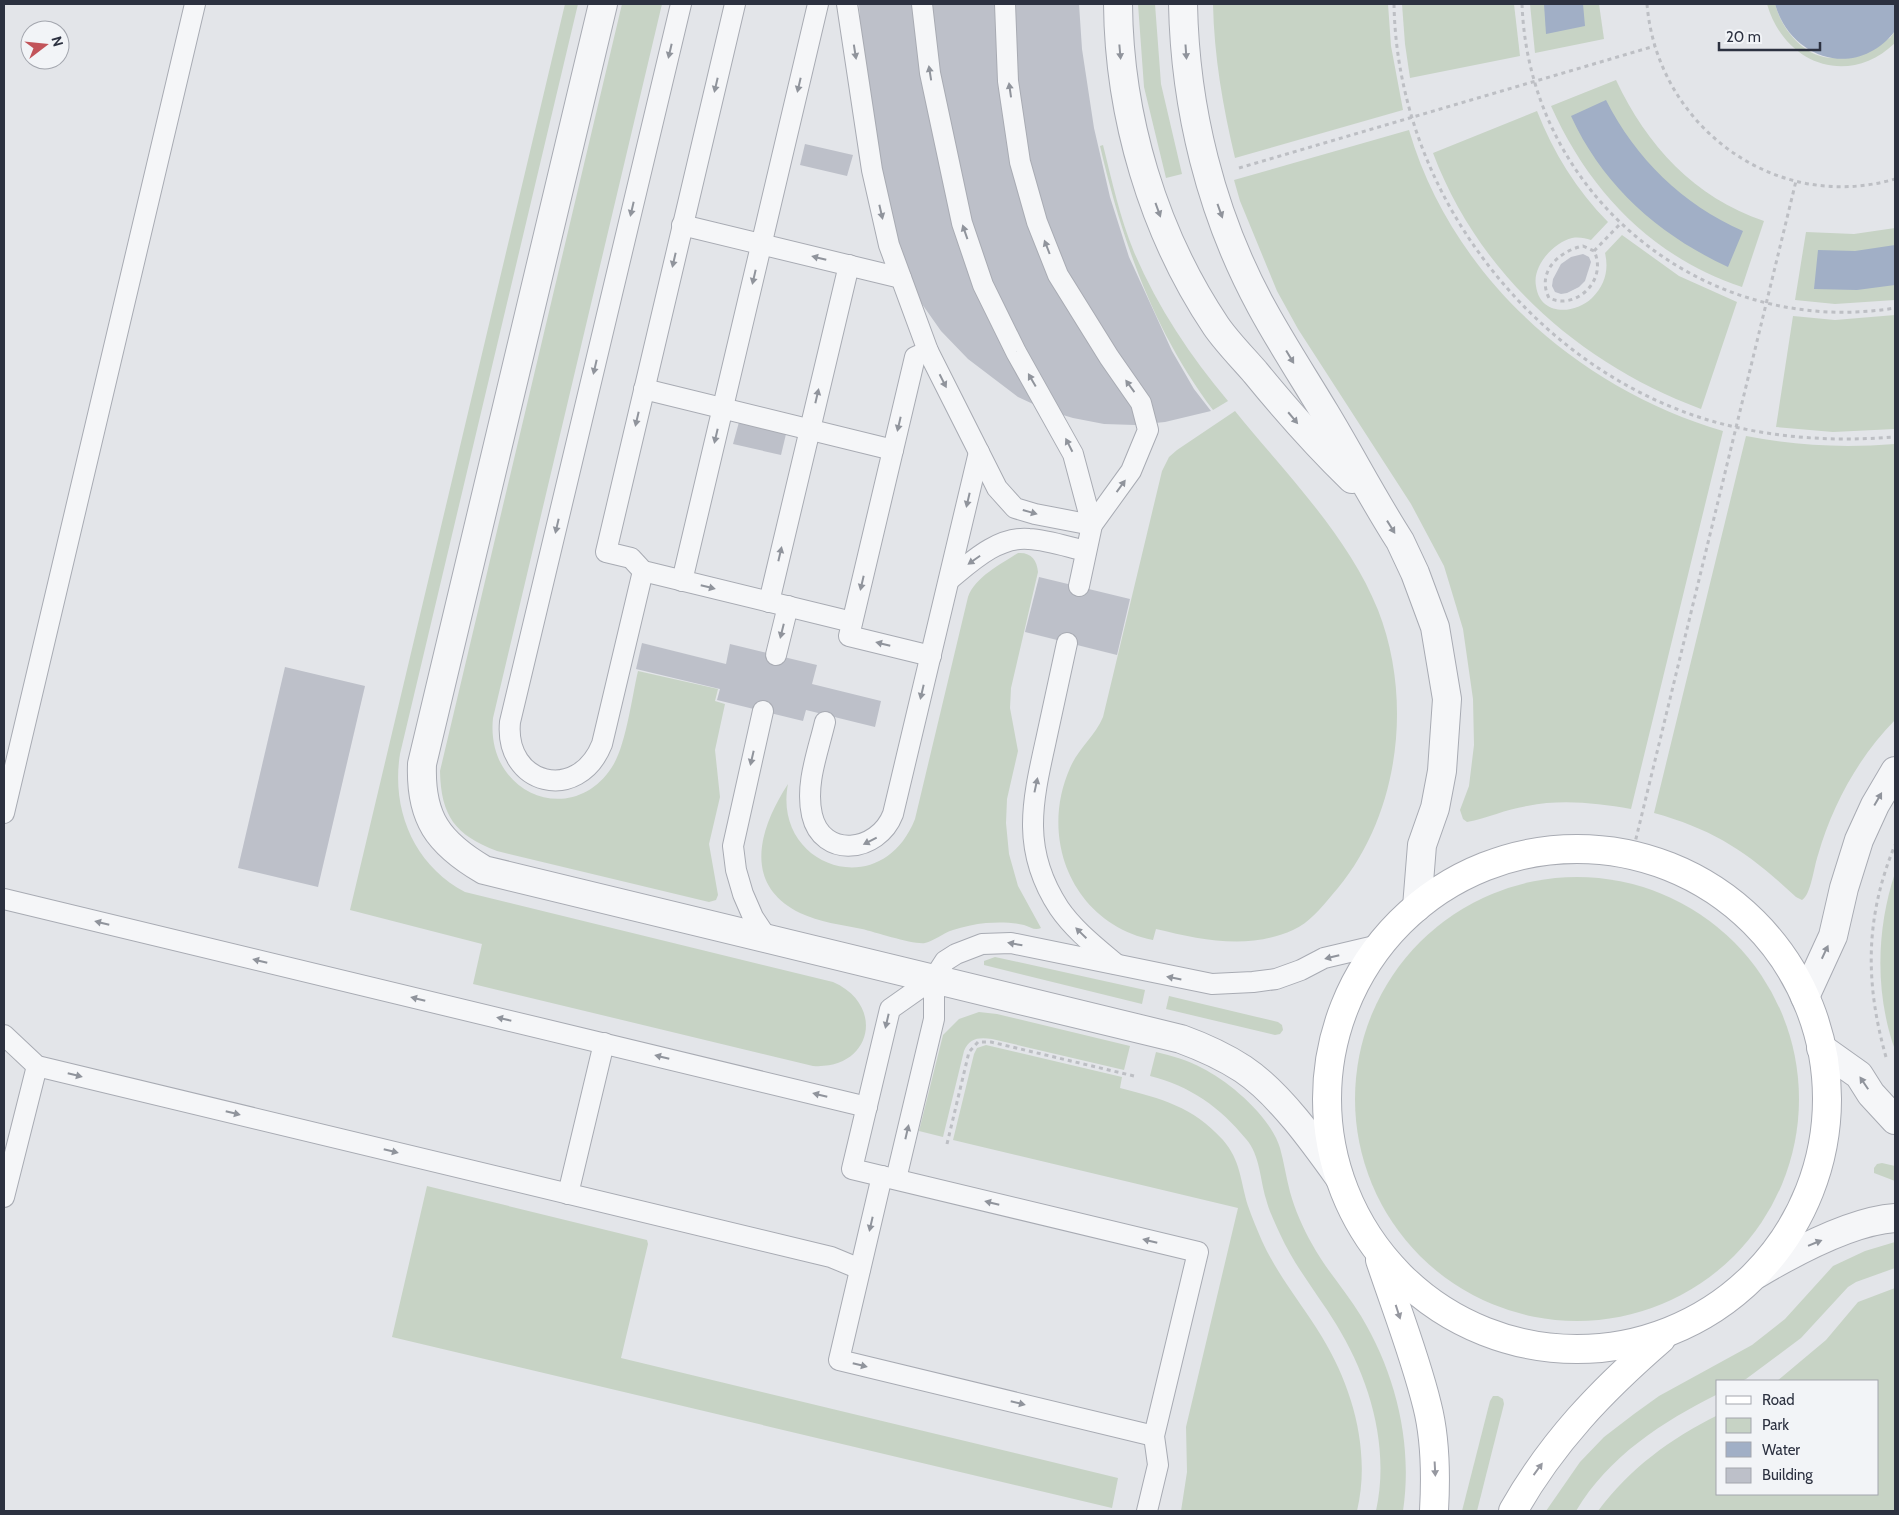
<svg xmlns="http://www.w3.org/2000/svg" width="1899" height="1515" viewBox="0 0 1899 1515" font-family="Cabin,sans-serif">
  <style>
    .green { fill: #c7d3c5 }
    .water { fill: #a1afc6 }
    .building { fill: #bdc0c9 }
    .lines { fill: none; stroke-linecap: round; stroke-linejoin: round }
    .lane-casing { stroke: #a8abb3; stroke-width: 22 }
    .street-casing { stroke: #a8abb3; stroke-width: 30 }
    .secondary-casing { stroke: #a8abb3; stroke-width: 30 }
    .path { stroke: #bdbfc4; stroke-width: 3; stroke-dasharray: 4 4; stroke-linecap: butt }
    .lane { stroke: #f5f6f8; stroke-width: 20 }
    .street { stroke: #f5f6f8; stroke-width: 28 }
    .secondary { stroke: #fff; stroke-width: 28 }
    .oneway { fill: #90949c }
    .oneway2 { fill: #9698a0 }
  </style>
  <rect width="100%" height="100%" fill="#e3e5e9"/>
  <g class="green">
    <path d="M565,4h13l-178,750c-9,56 14,111 65,138l368,90c53,23 39,88 -20,84l-340,-82 9,-40 -132,-34z"/>
    <path d="M622,4h40l-169,714c-8,76 79,111 119,49 14,-21 20,-71 26,-96l80,18 -3,12 10,3 -10,46 5,47 -11,47 9,51 -2,5 -7,2 -212,-51c-42,-16 -56,-35 -57,-80z"/>
    <path d="M1138,4h17l6,80 21,90 -16,4 -22,-91z"/>
    <path d="M1213,4h175l3,42 12,64 -168,48c-12,-51 -21,-102 -22,-154z"/>
    <path d="M1402,4h112l6,52 -110,22 -5,-34z"/>
    <path d="M1530,4h69l5,35 -69,14z"/>
    <path d="M1767,4h8c7,26 30,55 60,54 11,0 43,-15 55,-20l5,-7v12c-47,45 -111,21 -128,-39z"/>
    <path d="M1616,80c31,66 78,117 148,141l-22,66c-90,-30 -153,-96 -191,-181z"/>
    <path d="M1537,111c16,41 40,80 71,111l-17,18c-6,-2 -12,-3 -19,-2 -18,4 -40,28 -36,48 4,30 38,29 56,12 13,-13 17,-28 13,-45l17,-18 57,41 58,26 -36,107c-121,-45 -222,-134 -268,-256z"/>
    <path d="M1409,130c43,147 170,259 314,301l-92,378c-35,-6 -69,-10 -104,-3 -20,3 -40,12 -60,16l-4,-3 -3,-9 9,-24 5,-41 -1,-46 -10,-70 -19,-63 -33,-62 -113,-175 -21,-38 -37,-90 -6,-21z"/>
    <path d="M1103,145c9,36 17,73 31,107 23,54 56,104 94,149l-15,9c-59,-78 -91,-169 -113,-264z"/>
    <path d="M1895,228v72l-60,4 -40,-4 11,-68 48,2z"/>
    <path d="M1895,315v114l-62,3 -57,-5 17,-111 42,4z"/>
    <path d="M1235,411c50,62 113,124 143,199 36,92 21,210 -46,285 -11,13 -23,28 -39,35 -45,20 -91,10 -137,-1l-3,11c-79,-16 -115,-100 -83,-172 8,-19 25,-32 33,-51l59,-246 7,-14 8,-7z"/>
    <path d="M1746,436c50,10 99,12 149,8v276c-36,36 -63,86 -77,135 -4,11 -7,40 -16,45l-6,-3c-46,-43 -80,-67 -142,-84z"/>
    <path d="M1018,553c13,-1 19,7 20,19l-27,116 -1,20 8,43 -11,48 -1,24 3,31 9,32 23,42c-6,3 -11,-1 -17,-3 -13,-3 -26,-3 -38,-2 -11,1 -23,4 -33,7 -10,3 -19,11 -28,13 -11,2 -50,-11 -63,-14 -20,-4 -43,-7 -62,-16 -59,-29 -40,-86 -12,-129 -16,82 93,121 127,35l53,-222c7,-20 33,-33 50,-44z"/>
    <path d="M1895,873v177c-20,-56 -19,-120 0,-177z"/>
    <circle cx="1577" cy="1099" r="222"/>
    <path d="M995,957l150,33 -3,14 -158,-39v-4z"/>
    <path d="M1169,996l109,26 4,3 1,5 -3,4 -5,1 -109,-26z"/>
    <path d="M979,1012l18,2 133,32 -6,24 -132,-31c-13,-2 -23,-1 -28,12l-21,86 -24,-6 24,-96 16,-16z"/>
    <path d="M986,1045l136,32 -2,11c42,11 72,18 103,52 18,21 17,40 25,66 4,12 9,23 14,35 16,35 40,63 60,96 31,51 49,115 35,174h-176l6,-39 -1,-45 52,-219 -285,-68 21,-86 3,-6z"/>
    <path d="M1156,1052c16,4 32,8 46,16 28,14 69,49 78,80 4,14 6,29 10,44 5,18 13,36 22,52 14,26 34,47 49,72 35,58 52,128 42,195h-27c14,-64 -6,-132 -40,-187 -19,-31 -41,-57 -56,-90 -5,-11 -11,-23 -14,-35 -6,-20 -6,-44 -20,-60 -26,-32 -56,-53 -96,-63z"/>
    <path d="M1882,1163l13,3v15l-21,-8v-5l3,-4z"/>
    <path d="M427,1186l220,54 1,4 -27,114 497,120 -6,30 -720,-171z"/>
    <path d="M1895,1242v26l-39,14 -8,5 -47,51 -55,41 -4,2h-24v13c-56,28 -109,62 -142,117h-30l34,-49 24,-25 30,-23 25,-18 93,-51 33,-26 48,-53 32,-15z"/>
    <path d="M1895,1288v223h-297c32,-43 72,-72 120,-96v79h160v-113h-101l49,-41 32,-38z"/>
    <path d="M1493,1396h5l5,3 1,5 -27,107h-15l28,-110z"/>
  </g>
  <g class="water">
    <path d="M1544,4h39l2,22 -39,8z"/>
    <path d="M1775,4h120v27c-38,49 -104,29 -120,-27z"/>
    <path d="M1606,100c30,59 76,104 137,131l-15,36c-69,-32 -125,-81 -157,-151z"/>
    <path d="M1895,245v40l-38,5 -43,-1 4,-39 37,1z"/>
  </g>
  <g class="building">
    <path d="M859,4h220l3,45 12,79 16,69 19,60 43,94 22,38 17,22 -46,11 -30,3 -31,-1 -31,-6 -27,-8 -28,-13 -50,-38 -27,-28 -19,-27 -26,-58 -33,-174z"/>
    <path d="M805,144l48,11 -6,21 -47,-11z"/>
    <path d="M1583,254l6,3 2,5 -6,19 -6,6 -12,6 -6,1 -6,-2 -3,-6 1,-7 8,-15 10,-7z"/>
    <path d="M739,422l47,12 -5,21 -48,-11z"/>
    <path d="M1039,577l91,22 -13,56 -92,-23z"/>
    <path d="M642,643l84,21 4,-20 87,21 -5,19 69,17 -6,26 -69,-17 -3,11 -86,-21 3,-11 -84,-20z"/>
    <path d="M285,667l80,19 -47,201 -80,-19z"/>
  </g>
  <g class="lines">
    <g class="lane-casing">
      <g id="lane">
        <path d="M735,4l-129,548 25,6 12,13 209,51"/>
        <path d="M847,4l25,166 17,75 39,106 69,137 18,20 20,6 57,11"/>
        <path d="M922,4l8,69 32,150 21,62 33,67 57,102 19,71"/>
        <path d="M1005,4l3,77 12,81 17,60 21,53 51,82 32,46 7,27 -17,41 -39,54 -13,61"/>
        <path d="M682,225l219,53"/>
        <path d="M928,351l-13,6 -66,279 82,20"/>
        <path d="M644,389l249,61"/>
        <path d="M643,571l-41,173c-24,60 -98,41 -92,-22l171,-718"/>
        <path d="M949,580c22,-18 49,-44 80,-41 19,1 39,8 57,12"/>
        <path d="M682,581l136,-577"/>
        <path d="M769,602l80,-337"/>
        <path d="M1067,643c-7,32 -14,64 -21,97 -14,63 -25,110 13,168 15,22 37,39 57,56"/>
        <path d="M776,655l12,-49"/>
        <path d="M763,711l-30,135 3,24 7,24 10,23 14,21"/>
        <path d="M825,722c-7,30 -20,62 -13,93 10,44 66,38 81,-1l86,-362"/>
        <path d="M4,813l191,-809"/>
        <path d="M4,899l863,208"/>
        <path d="M4,1035l33,31 794,191 29,12"/>
        <path d="M882,1176l-43,184 315,76"/>
        <path d="M896,1179l38,-160v-41"/>
        <path d="M568,1194l36,-151"/>
        <path d="M4,1197l33,-131"/>
        <path d="M1147,1511l11,-46 -4,-29 44,-184 -346,-83 38,-160 44,-31 11,-17 11,-7 26,-10 29,-1 201,41 41,-2 23,-3 25,-9 23,-12 55,-13"/>
      </g>
    </g>
    <g class="street-casing">
      <g id="street">
        <path d="M603,4l-181,760c-2,54 16,79 62,106l697,169c22,8 42,17 62,30 36,24 71,73 96,108"/>
        <path d="M1118,4c1,112 35,228 98,322 11,16 26,31 39,46 31,38 62,73 97,107"/>
        <path d="M1183,4c2,104 28,210 78,302 20,37 43,72 64,107 26,43 48,86 75,128l15,32 20,54 12,72 -5,72 -7,37 -13,37 -5,62"/>
        <path d="M1805,997l28,-61 11,-48 15,-48 16,-35 20,-34"/>
        <path d="M1821,1048l38,27 12,19 24,26"/>
        <path d="M1757,1274c37,-22 94,-53 138,-56"/>
      </g>
    </g>
    <g class="secondary-casing">
      <g id="secondary">
        <circle cx="1577" cy="1099" r="250"/>
        <path d="M1380,1260c16,48 35,96 47,145 9,35 9,71 7,106"/>
        <path d="M1513,1511c39,-69 88,-120 148,-172"/>
      </g>
    </g>
    <g class="path">
      <path d="M1394,4c3,186 136,362 314,416 62,18 123,22 187,17"/>
      <path d="M1522,4c7,193 184,335 373,304"/>
      <path d="M1647,4c10,122 128,210 248,175"/>
      <path d="M1239,168l416,-122"/>
      <path d="M1583,246l11,5c14,28 -17,60 -45,47 -13,-26 10,-47 34,-52z"/>
      <path d="M1594,251l27,-28"/>
      <path d="M1632,855l164,-674"/>
      <path d="M1886,1057c-21,-74 -21,-140 9,-212"/>
      <path d="M947,1144l22,-92 9,-10h13l143,34"/>
    </g>
    <use href="#lane" class="lane"/>
    <use href="#street" class="street"/>
    <use href="#secondary" class="secondary"/>
  </g>
  <defs><path id="oneway-solid" d="M-6-.8H1V-3.2L6.5 0L1 3.2V.8H-6Z" transform="scale(1.25)"/></defs>
  <g class="oneway">
    <use href="#oneway-solid" transform="translate(670 51) rotate(103)"/>
    <use href="#oneway-solid" transform="translate(855 52) rotate(81)"/>
    <use href="#oneway-solid" transform="translate(1120 52) rotate(85)"/>
    <use href="#oneway-solid" transform="translate(1186 52) rotate(86)"/>
    <use href="#oneway-solid" transform="translate(930 73) rotate(-99)"/>
    <use href="#oneway-solid" transform="translate(716 85) rotate(103)"/>
    <use href="#oneway-solid" transform="translate(799 85) rotate(103)"/>
    <use href="#oneway-solid" transform="translate(1010 90) rotate(-98)"/>
    <use href="#oneway-solid" transform="translate(632 209) rotate(103)"/>
    <use href="#oneway-solid" transform="translate(1158 210) rotate(70)"/>
    <use href="#oneway-solid" transform="translate(1220 211) rotate(70)"/>
    <use href="#oneway-solid" transform="translate(881 212) rotate(77)"/>
    <use href="#oneway-solid" transform="translate(965 232) rotate(-109)"/>
    <use href="#oneway-solid" transform="translate(1047 247) rotate(-111)"/>
    <use href="#oneway-solid" transform="translate(819 258) rotate(-166)"/>
    <use href="#oneway-solid" transform="translate(674 260) rotate(103)"/>
    <use href="#oneway-solid" transform="translate(754 277) rotate(103)"/>
    <use href="#oneway-solid" transform="translate(1290 357) rotate(59)"/>
    <use href="#oneway-solid" transform="translate(595 367) rotate(103)"/>
    <use href="#oneway-solid" transform="translate(1032 380) rotate(-120)"/>
    <use href="#oneway-solid" transform="translate(943 381) rotate(63)"/>
    <use href="#oneway-solid" transform="translate(1130 386) rotate(-126)"/>
    <use href="#oneway-solid" transform="translate(817 396) rotate(-77)"/>
    <use href="#oneway-solid" transform="translate(1293 418) rotate(50)"/>
    <use href="#oneway-solid" transform="translate(637 419) rotate(103)"/>
    <use href="#oneway-solid" transform="translate(899 424) rotate(103)"/>
    <use href="#oneway-solid" transform="translate(716 436) rotate(103)"/>
    <use href="#oneway-solid" transform="translate(1069 445) rotate(-117)"/>
    <use href="#oneway-solid" transform="translate(1121 486) rotate(-54)"/>
    <use href="#oneway-solid" transform="translate(968 500) rotate(103)"/>
    <use href="#oneway-solid" transform="translate(1030 512) rotate(16)"/>
    <use href="#oneway-solid" transform="translate(557 526) rotate(103)"/>
    <use href="#oneway-solid" transform="translate(1391 527) rotate(58)"/>
    <use href="#oneway-solid" transform="translate(780 554) rotate(-77)"/>
    <use href="#oneway-solid" transform="translate(974 560) rotate(145)"/>
    <use href="#oneway-solid" transform="translate(862 583) rotate(103)"/>
    <use href="#oneway-solid" transform="translate(708 587) rotate(14)"/>
    <use href="#oneway-solid" transform="translate(782 631) rotate(104)"/>
    <use href="#oneway-solid" transform="translate(883 644) rotate(-166)"/>
    <use href="#oneway-solid" transform="translate(922 692) rotate(103)"/>
    <use href="#oneway-solid" transform="translate(752 758) rotate(103)"/>
    <use href="#oneway-solid" transform="translate(1036 785) rotate(-78)"/>
    <use href="#oneway-solid" transform="translate(1878 799) rotate(-60)"/>
    <use href="#oneway-solid" transform="translate(870 841) rotate(153)"/>
    <use href="#oneway-solid" transform="translate(102 923) rotate(-166)"/>
    <use href="#oneway-solid" transform="translate(1081 933) rotate(-136)"/>
    <use href="#oneway-solid" transform="translate(1015 944) rotate(-170)"/>
    <use href="#oneway-solid" transform="translate(1825 952) rotate(-65)"/>
    <use href="#oneway-solid" transform="translate(1332 957) rotate(166)"/>
    <use href="#oneway-solid" transform="translate(260 961) rotate(-166)"/>
    <use href="#oneway-solid" transform="translate(1174 978) rotate(-169)"/>
    <use href="#oneway-solid" transform="translate(418 999) rotate(-166)"/>
    <use href="#oneway-solid" transform="translate(504 1019) rotate(-167)"/>
    <use href="#oneway-solid" transform="translate(887 1021) rotate(103)"/>
    <use href="#oneway-solid" transform="translate(662 1057) rotate(-166)"/>
    <use href="#oneway-solid" transform="translate(75 1075) rotate(14)"/>
    <use href="#oneway-solid" transform="translate(1864 1083) rotate(-124)"/>
    <use href="#oneway-solid" transform="translate(820 1095) rotate(-166)"/>
    <use href="#oneway-solid" transform="translate(233 1113) rotate(14)"/>
    <use href="#oneway-solid" transform="translate(907 1132) rotate(-77)"/>
    <use href="#oneway-solid" transform="translate(391 1151) rotate(14)"/>
    <use href="#oneway-solid" transform="translate(992 1203) rotate(-166)"/>
    <use href="#oneway-solid" transform="translate(871 1224) rotate(103)"/>
    <use href="#oneway-solid" transform="translate(1150 1241) rotate(-166)"/>
    <use href="#oneway-solid" transform="translate(1815 1243) rotate(-22)"/>
    <use href="#oneway-solid" transform="translate(860 1365) rotate(14)"/>
    <use href="#oneway-solid" transform="translate(1018 1403) rotate(14)"/>
  </g>
  <g class="oneway2">
    <use href="#oneway-solid" transform="translate(1398 1312) rotate(72)"/>
    <use href="#oneway-solid" transform="translate(1435 1469) rotate(87)"/>
    <use href="#oneway-solid" transform="translate(1538 1469) rotate(-54)"/>
  </g>
  <rect width="1899" height="1515" fill="none" stroke="#2c3140" stroke-width="10"/>
  <rect x="1716" y="1380" width="162" height="115" fill="#f2f4f7" stroke="#a3a6ae"/>
  <rect x="1726" y="1396" width="25" height="8" fill="#ffffff" stroke="#a3a6ae"/>
  <text x="1762" y="1405" font-size="15" fill="#2c3140">Road</text>
  <rect x="1726" y="1418" width="25" height="15" fill="#c7d3c5" stroke="#a3a6ae"/>
  <text x="1762" y="1430" font-size="15" fill="#2c3140">Park</text>
  <rect x="1726" y="1442" width="25" height="15" fill="#a1afc6" stroke="#a3a6ae"/>
  <text x="1762" y="1455" font-size="15" fill="#2c3140">Water</text>
  <rect x="1726" y="1468" width="25" height="15" fill="#bdc0c9" stroke="#a3a6ae"/>
  <text x="1762" y="1480" font-size="15" fill="#2c3140">Building</text>
  <g transform="translate(45 45) rotate(74)"><circle r="24" fill="#f2f4f7" stroke="#a3a6ae"/>
  <path d="M0-4L9 19L0 12L-9 19Z" fill="#c2545a"/>
  <text y="-8" font-size="14" font-weight="bold" text-anchor="middle" fill="#2c3140">N</text>
  </g>
  <path d="M1719 42v8h101v-8" fill="none" stroke="#2c3140" stroke-width="2.5"/>
  <text x="1726" y="42" font-size="15" fill="#2c3140" stroke="#f2f4f7" stroke-width="4" paint-order="stroke">20 m</text>
</svg>
